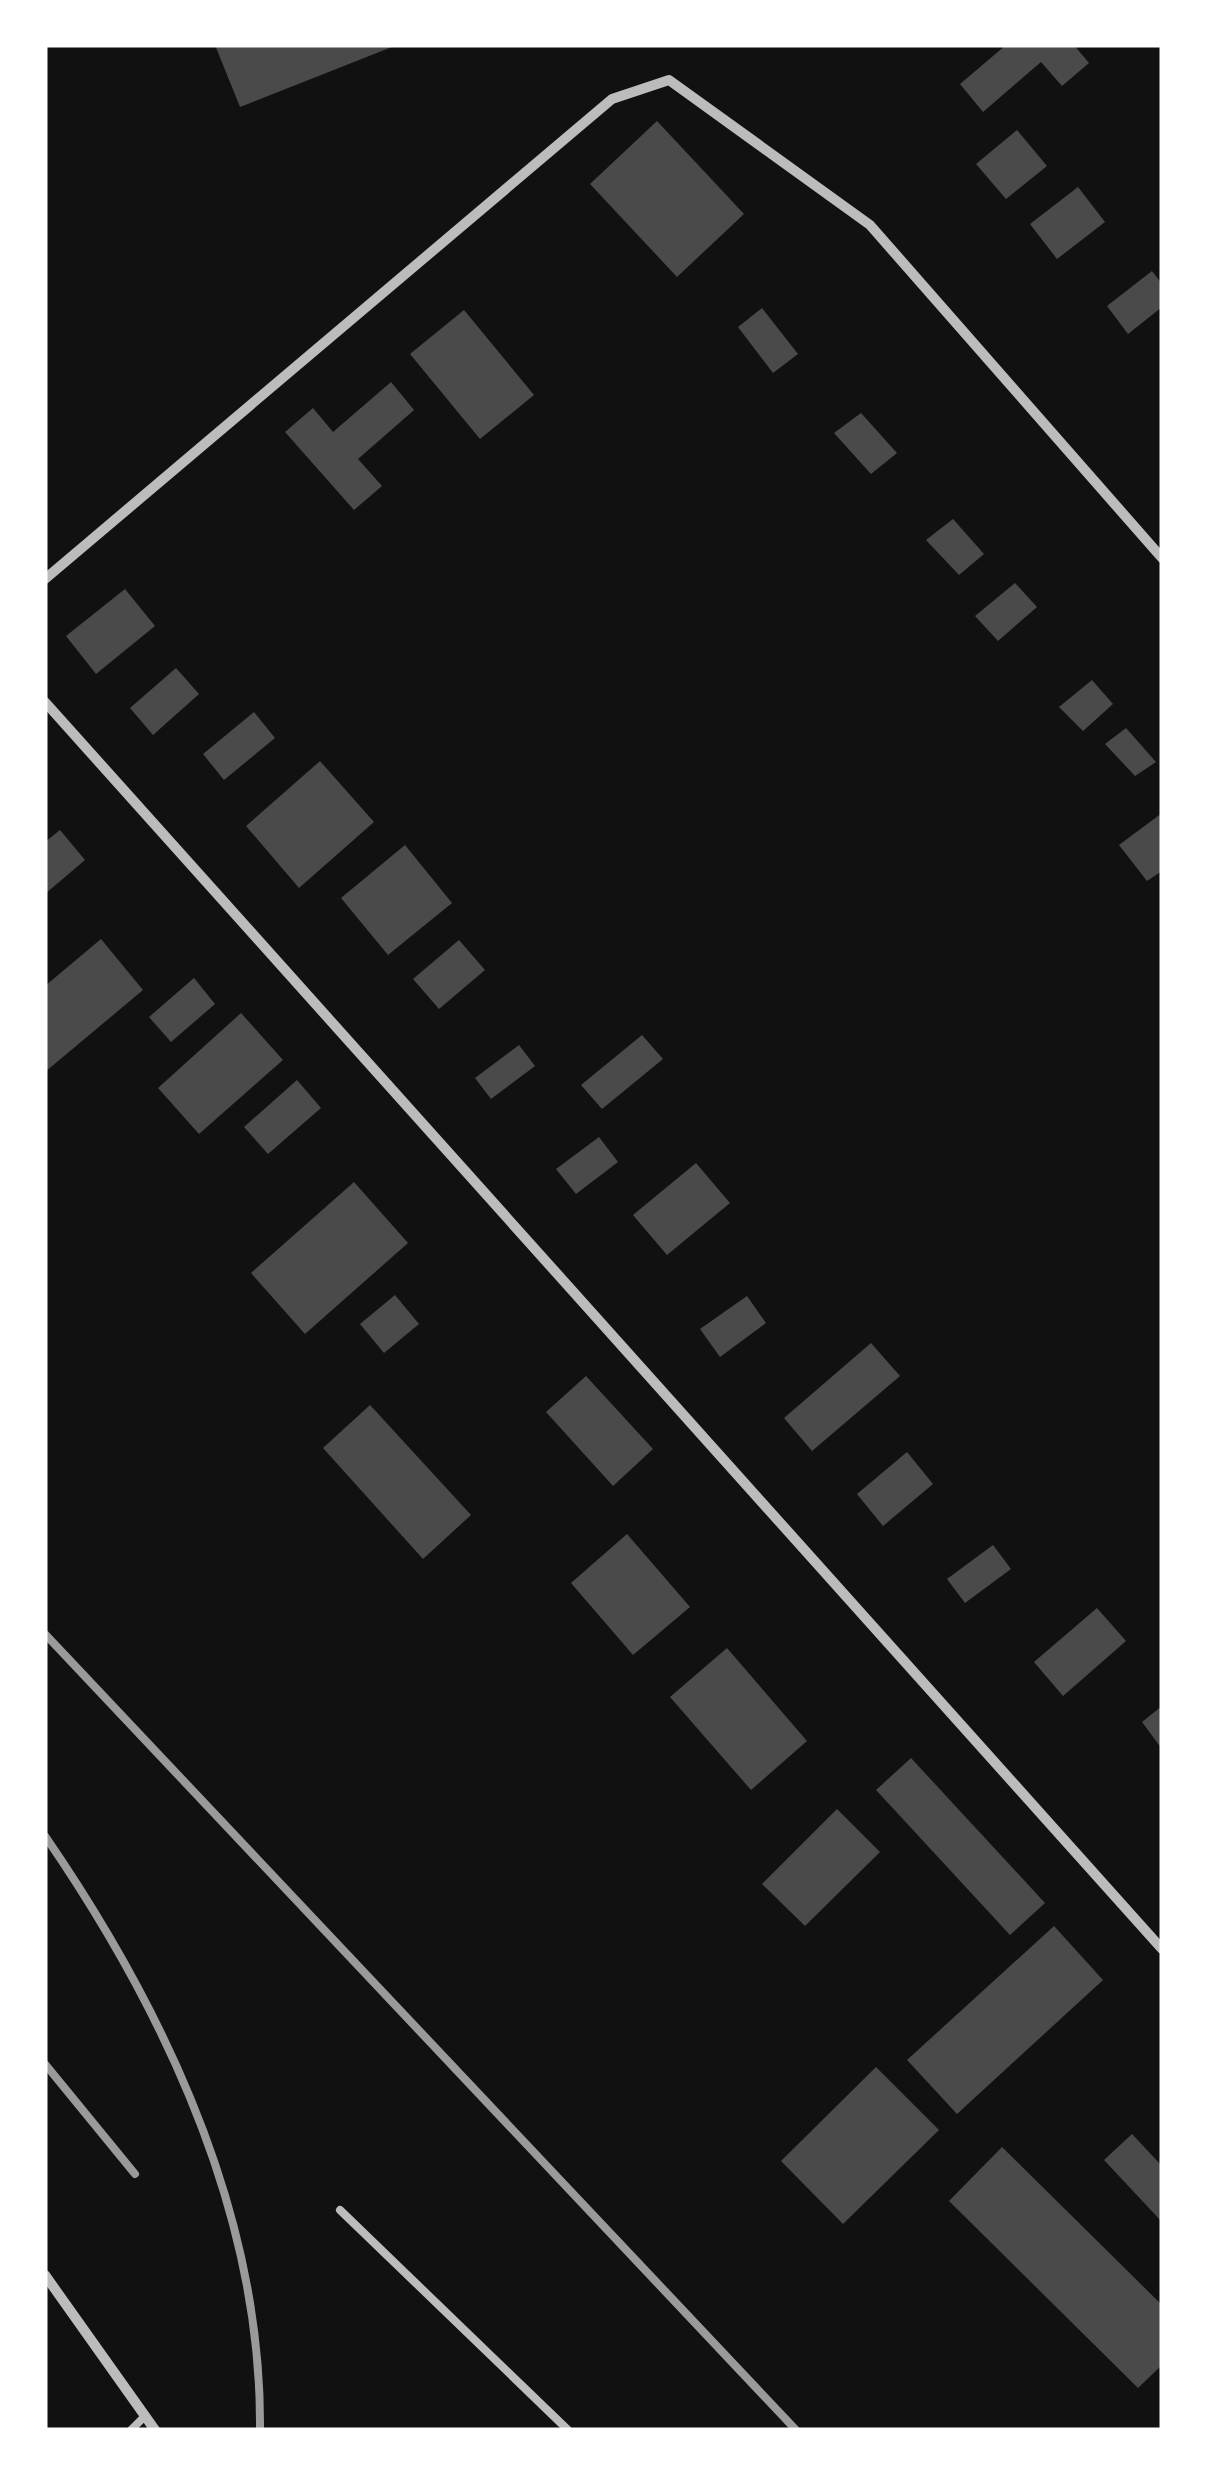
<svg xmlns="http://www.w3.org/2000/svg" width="1207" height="2475" viewBox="0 0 1207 2475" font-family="Lato,sans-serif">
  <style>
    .building { fill: #4a4a4a }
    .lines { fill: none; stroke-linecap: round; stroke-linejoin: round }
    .service { stroke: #bcbcbc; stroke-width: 8 }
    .minor { stroke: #bcbcbc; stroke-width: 10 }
    .rail { stroke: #9a9a9a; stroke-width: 8 }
  </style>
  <rect width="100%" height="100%" fill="#111"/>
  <g class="building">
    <path d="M215,45h182l-157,62z"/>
    <path d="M1006,45h68l15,18 -27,23 -21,-24 -58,50 -23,-28z"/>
    <path d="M657,121l87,93 -67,63 -87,-93z"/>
    <path d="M1017,130l30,36 -41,33 -30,-35z"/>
    <path d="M1078,187l27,35 -48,37 -27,-35z"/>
    <path d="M1152,271l10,13v23l-34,27 -21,-28z"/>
    <path d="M762,308l36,46 -25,19 -35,-46z"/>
    <path d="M464,310l70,85 -54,44 -70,-85z"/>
    <path d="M391,382l23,28 -56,49 24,27 -28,24 -69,-78 28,-24 20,24z"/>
    <path d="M861,413l36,40 -26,21 -37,-41z"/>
    <path d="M953,519l31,35 -25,21 -33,-35z"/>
    <path d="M1015,583l22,24 -39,34 -23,-25z"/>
    <path d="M125,589l30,37 -59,48 -30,-38z"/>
    <path d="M176,668l23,26 -46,41 -23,-27z"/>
    <path d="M1092,680l21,24 -30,27 -24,-24z"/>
    <path d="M254,712l21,26 -51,42 -21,-26z"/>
    <path d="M1126,728l30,34 -21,14 -30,-32z"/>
    <path d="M320,761l54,61 -75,66 -53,-62z"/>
    <path d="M1162,813v58l-15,10 -28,-36z"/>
    <path d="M60,830l25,30 -40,34v-52z"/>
    <path d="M405,845l47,58 -64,52 -47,-57z"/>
    <path d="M101,939l42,51 -98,82v-86z"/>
    <path d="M459,940l26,30 -46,39 -26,-30z"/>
    <path d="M194,978l21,26 -44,38 -22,-25z"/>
    <path d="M241,1013l42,47 -84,74 -41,-46z"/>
    <path d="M642,1035l21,24 -61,50 -21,-24z"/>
    <path d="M519,1045l16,21 -44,33 -16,-21z"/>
    <path d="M297,1080l24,28 -53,46 -24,-27z"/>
    <path d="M599,1137l19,25 -42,32 -20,-25z"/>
    <path d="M696,1163l34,40 -63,52 -34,-40z"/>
    <path d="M354,1182l54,61 -103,91 -54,-61z"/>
    <path d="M395,1295l24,29 -35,29 -24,-29z"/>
    <path d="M747,1296l19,27 -46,34 -20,-28z"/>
    <path d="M871,1343l29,33 -88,75 -28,-33z"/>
    <path d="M586,1376l67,73 -40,37 -67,-74z"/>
    <path d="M370,1405l101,110 -48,44 -100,-111z"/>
    <path d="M907,1452l26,32 -50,42 -26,-32z"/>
    <path d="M627,1534l63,73 -57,48 -62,-72z"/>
    <path d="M993,1545l18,24 -46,34 -18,-24z"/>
    <path d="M1097,1608l29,33 -63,55 -29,-34z"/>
    <path d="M727,1648l80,93 -56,49 -81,-93z"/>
    <path d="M1162,1706v43l-20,-27z"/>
    <path d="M911,1758l134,145 -35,32 -134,-145z"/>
    <path d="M837,1809l43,43 -75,74 -43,-42z"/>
    <path d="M1054,1926l49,54 -146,134 -50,-54z"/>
    <path d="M876,2067l63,63 -96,94 -62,-63z"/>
    <path d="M1132,2134l30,32v56l-58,-62z"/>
    <path d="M1002,2147l160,158v60l-24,23 -189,-187z"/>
  </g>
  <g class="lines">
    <g class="service">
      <path d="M340,2210l228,220"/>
      <path d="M131,2430l14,-14"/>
    </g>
    <g class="minor">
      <path d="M45,579l567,-480 57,-19 201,145 292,333"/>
      <path d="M45,702l1117,1247"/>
      <path d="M45,2275l110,155"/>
    </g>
    <g class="rail">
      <path d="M45,1634l751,796"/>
      <path d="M45,1836c119,173 217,379 215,594"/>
      <path d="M45,2064l90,110"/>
    </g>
  </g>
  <rect width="1207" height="2475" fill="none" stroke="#ffffff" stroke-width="95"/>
</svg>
